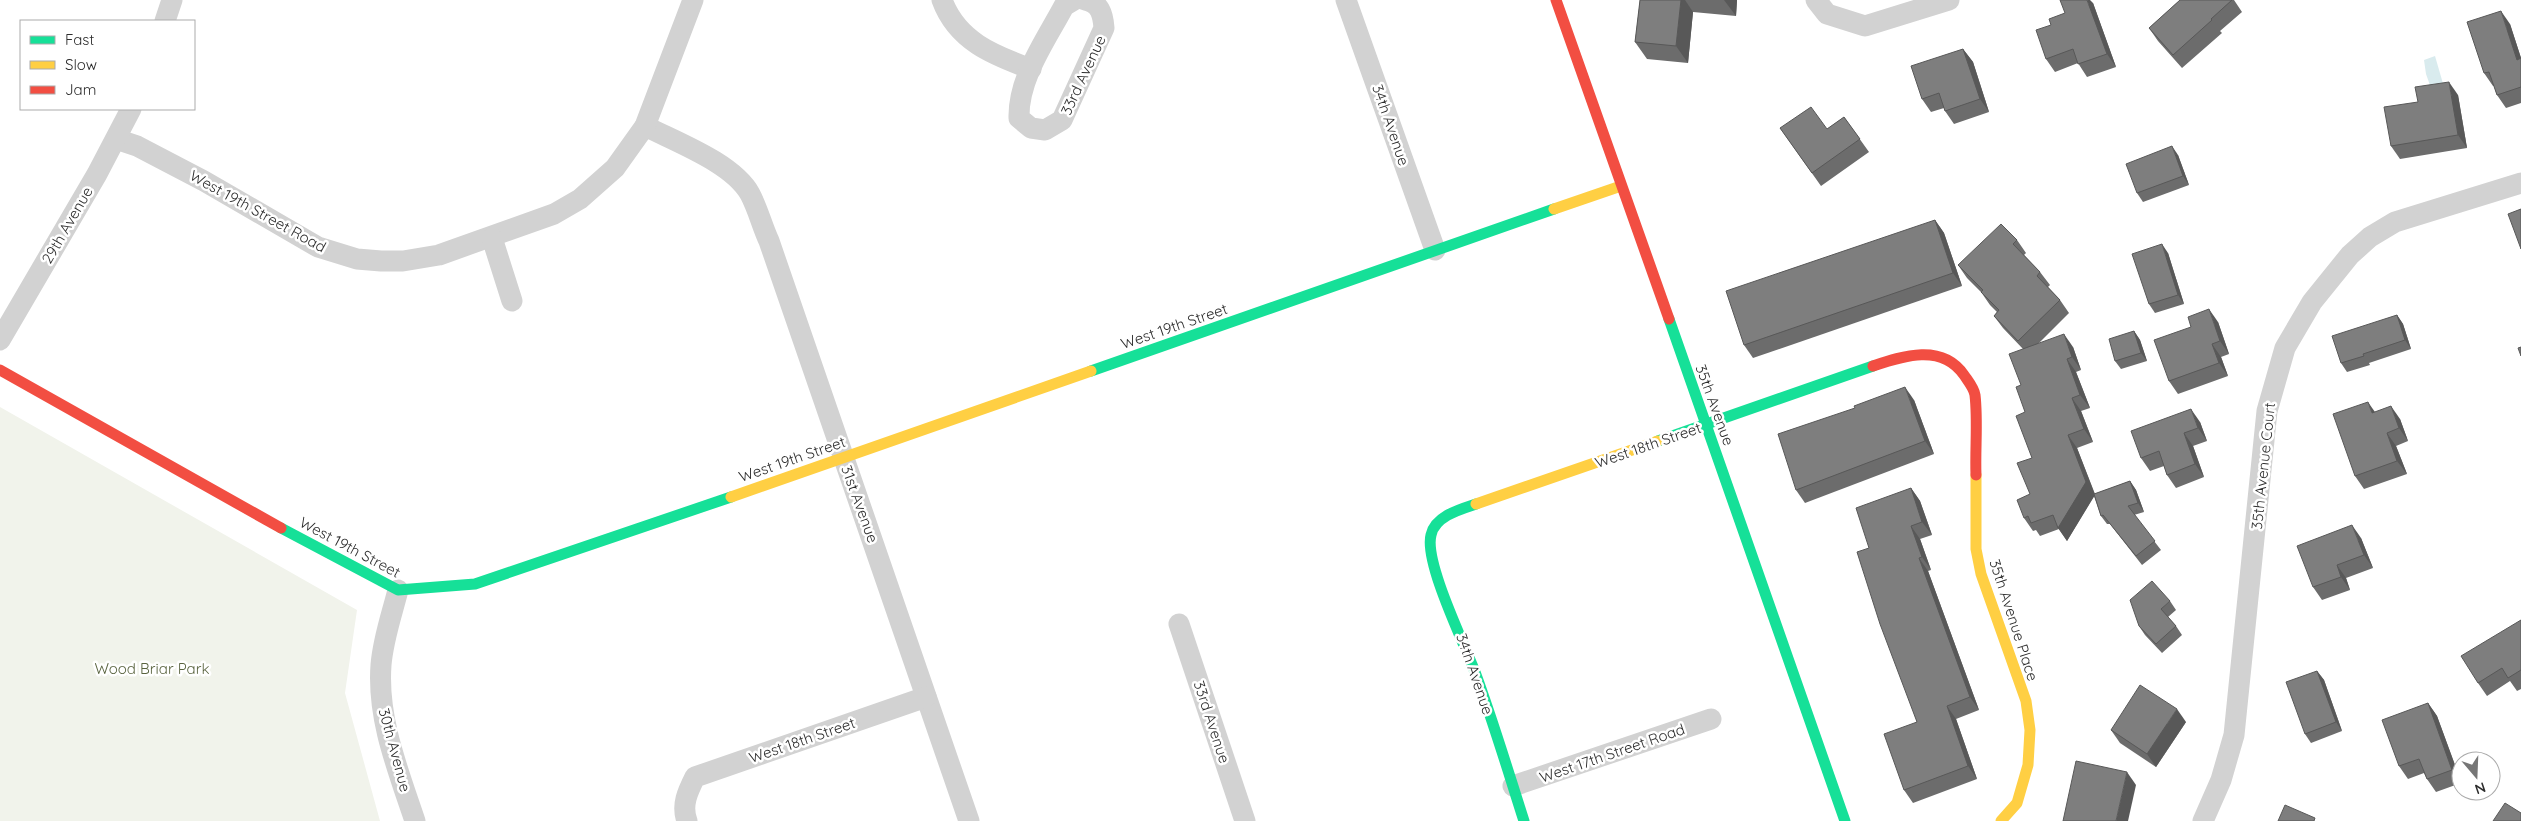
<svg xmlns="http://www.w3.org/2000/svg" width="2521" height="821" viewBox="0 0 2521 821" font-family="Quicksand,sans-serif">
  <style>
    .green { fill: #f1f3eb }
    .water { fill: #d9ebee }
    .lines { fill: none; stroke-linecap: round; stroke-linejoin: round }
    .street { stroke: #d2d2d2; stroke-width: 21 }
    .fast { stroke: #16e098; stroke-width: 11 }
    .slow { stroke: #ffcf43; stroke-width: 11 }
    .jam { stroke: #f24e42; stroke-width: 11 }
    .wall { fill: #6c6c6c }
    .shaded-wall { fill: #585858 }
    .building { fill: #7e7e7e; stroke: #585858 }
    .labels { text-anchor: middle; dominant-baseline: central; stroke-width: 5; stroke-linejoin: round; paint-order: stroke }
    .street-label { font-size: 15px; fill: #2d2d2d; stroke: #fff }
    .park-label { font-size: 15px; fill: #59633f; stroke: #fff }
  </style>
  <rect width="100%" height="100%" fill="#fff"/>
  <path class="green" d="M0,407l357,203 -12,83 35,128h-380z"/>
  <path class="water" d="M2435,56l9,31 -12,4 -6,-17 -2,-14z"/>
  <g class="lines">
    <g class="street">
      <path d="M942,0c15,41 51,55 89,69"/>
      <path d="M1074,0l-10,6c-18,34 -46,72 -45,112l12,10 14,2 17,-10 42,-92c-1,-14 -4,-25 -19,-28"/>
      <path d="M1346,0l89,250"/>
      <path d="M1816,0l11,14 38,12 84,-26"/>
      <path d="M165,21l7,-21"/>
      <path d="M645,126c31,16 88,37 105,68 8,15 12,32 19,47l200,580"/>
      <path d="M116,139l21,7 67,35 114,66 39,12 24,2h22l36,-6 115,-41 26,-15 35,-31 30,-42 48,-126"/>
      <path d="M492,238l20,63"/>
      <path d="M0,340l97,-166 34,-65"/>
      <path d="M398,590c-6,24 -15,49 -17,75 -4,54 17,105 34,156"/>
      <path d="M1179,624l66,197"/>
      <path d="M1513,786l198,-67"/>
      <path d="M687,821c-6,-16 1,-30 8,-44l231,-80"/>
      <path d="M2203,821l18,-41 13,-45 33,-324 18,-63 27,-46 38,-47 20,-18 25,-15 126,-39"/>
    </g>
    <g class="fast">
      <path d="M1669,319l176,502"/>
      <path d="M1091,371l463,-162"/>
      <path d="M1658,441l215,-75"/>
      <path d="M1476,504c-15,5 -41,12 -45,31 -7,27 33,108 44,137 18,49 33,99 49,149"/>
      <path d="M281,528l117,62 77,-6 256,-87"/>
    </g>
    <g class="slow">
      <path d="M1554,209l67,-23"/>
      <path d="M1976,475v74l5,25 45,127 4,29 -2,35 -11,38 -16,18"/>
      <path d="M731,497l360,-126"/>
      <path d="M1476,504l182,-63"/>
    </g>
    <g class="jam">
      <path d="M1556,0l113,319"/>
      <path d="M1873,366c30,-10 69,-23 91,9 4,6 10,13 11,20 3,26 0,54 1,80"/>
      <path d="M0,370l281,158"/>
    </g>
  </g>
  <g class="wall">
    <path d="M1640,0h97l-1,16 -43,-4 -5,51 -41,-4 -12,-17z"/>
    <path d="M2180,0h54l8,12 -22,19 2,2 -40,35 -24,-27 -9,-13z"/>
    <path d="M2093,3l23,64 -29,10 -9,-14 -23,9 -9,-13 5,-34z"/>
    <path d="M2510,24l11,34v45l-15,5 -9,-13 -3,-9h-1l-9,-13z"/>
    <path d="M1963,49l10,13 16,50 -35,12 -9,-13 -1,-3 -13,4 -9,-13z"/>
    <path d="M2458,95l9,53 -67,11 -9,-13 27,-44z"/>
    <path d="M1844,117l25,35 -48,34 -41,-58 47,1z"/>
    <path d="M2178,155l11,30 -46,17 -6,-9z"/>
    <path d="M1935,220l9,13 18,53 -209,72 -9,-13z"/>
    <path d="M2017,240l9,13 -2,2 16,17 10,13 -2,2 12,13 9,13 -31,31 35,3 8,23 -5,2 14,36 -9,3 12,31 -16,6 18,46 35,-13 6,9 8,22 -10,3 27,35 -19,15 -32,-41h-3l-6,-8 -7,-20 -27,45 -8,-12 -19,7 -4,-6 -3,1 -9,-13 6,-24 2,-36 -11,-73 2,-36 -20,-21 -9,-12 3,-4 -7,-7 -9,-13 -14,-14 -9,-13z"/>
    <path d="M2168,253l16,51 -29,9 -6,-9z"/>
    <path d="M2397,315l6,9 8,25 -42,14 1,2 -23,7 -6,-9z"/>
    <path d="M2218,322l11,32 -8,3 7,19 -50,18 -9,-13z"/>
    <path d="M2134,331l6,9 7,21 -26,8 -6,-8z"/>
    <path d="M1914,400l20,54 -129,49 -9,-13z"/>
    <path d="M2375,412l25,7 8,22 -12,5 11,28 -43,15 -9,-13z"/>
    <path d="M2200,422l7,19 -14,5 11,31 -28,11 -9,-13 -3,-9 -14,5 -9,-13z"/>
    <path d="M1911,488l9,13 12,34 -12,4 11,31 -3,1 51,139 -23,9 21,60 -64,24 -9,-13 13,-68 -48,-174z"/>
    <path d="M2361,538l12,30 -27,10 4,12 -28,10 -9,-13z"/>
    <path d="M2170,601l6,9 -8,7 8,9 6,9 -20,18 -17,-18 -6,-9z"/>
    <path d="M2521,620v69l-4,2 -7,-10 -23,15 -9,-13z"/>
    <path d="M2317,671l7,9 18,51 -31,12 -6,-9z"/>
    <path d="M2428,703l9,13 24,65v2l-25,9 -9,-13 -3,-6 -16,6 -9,-13z"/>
    <path d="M2186,722l-30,45 -36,-24 -9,-13z"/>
  </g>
  <g class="shaded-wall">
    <path d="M1681,0h4l8,12 -5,51 -12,-17z"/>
    <path d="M1724,0h13l-1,16z"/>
    <path d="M2087,0h3l3,3 23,64 -9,-13z"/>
    <path d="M2501,11l9,13 11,34v8l-4,-6z"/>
    <path d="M1963,49l10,13 16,50 -9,-13z"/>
    <path d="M2449,82l9,13 9,53 -9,-13z"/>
    <path d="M2172,146l6,9 11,30 -6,-9z"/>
    <path d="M1935,220l9,13 18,53 -9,-13z"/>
    <path d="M2162,244l6,9 16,51 -6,-9z"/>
    <path d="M2209,309l9,13 11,32 -9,-13z"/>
    <path d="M2397,315l6,9 8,25 -6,-9z"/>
    <path d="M2134,331l6,9 7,21 -6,-8z"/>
    <path d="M2064,334l9,13 8,23 -9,-13z"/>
    <path d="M2212,344l9,13 7,19 -9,-13z"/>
    <path d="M2067,359l9,13 14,36 -10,-13z"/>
    <path d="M1905,387l9,13 20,54 -9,-13z"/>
    <path d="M2072,398l9,13 12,31 -9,-13z"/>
    <path d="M2368,402l9,13 -5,-2z"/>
    <path d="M2391,406l9,13 8,22 -9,-13z"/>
    <path d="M2191,409l9,13 7,19 -9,-13z"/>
    <path d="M2184,433l9,13 11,31 -9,-13z"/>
    <path d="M2387,433l9,13 11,28 -10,-13z"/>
    <path d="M2068,435l9,13 18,47 -28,46 -9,-13z"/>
    <path d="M2130,481l6,9 8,22 -6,-9z"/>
    <path d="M1911,488l9,13 12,34 -10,-13z"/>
    <path d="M2352,525l9,13 12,30 -9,-13z"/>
    <path d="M1911,526l9,13 11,31 -9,-13z"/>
    <path d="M1919,558l9,13 51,139 -9,-13z"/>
    <path d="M2337,565l9,13 4,12 -9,-13z"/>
    <path d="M2317,671l7,9 18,51 -6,-9z"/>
    <path d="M2428,703l9,13 24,66 -9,-12z"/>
    <path d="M1947,706l9,13 21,60 -9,-13z"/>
    <path d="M2177,709l9,13 -30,45 -9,-13z"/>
    <path d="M2127,772l9,13 -8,36h-12z"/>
  </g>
  <g class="building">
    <path d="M1640,0h41l-5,46 -41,-4z"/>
    <path d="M2060,0h27l20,54 -29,10 -5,-15 -27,10 -10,-29 15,-5 -2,-6 16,-6z"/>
    <path d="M2180,0h52l-21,19 1,1 -39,35 -24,-27z"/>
    <path d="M2501,11l16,49 4,-2v29l-24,8 -8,-23 -5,1 -17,-51z"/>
    <path d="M1963,49l17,50 -35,12 -6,-18 -17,6 -11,-33z"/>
    <path d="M2449,82l9,53 -67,11 -7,-39 34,-5 -3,-15z"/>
    <path d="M1811,107l16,22 17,-12 16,22 -48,34 -32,-45z"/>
    <path d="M2172,146l11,30 -46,17 -11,-29z"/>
    <path d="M2521,209v40l-13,-35z"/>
    <path d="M1935,220l18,53 -209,72 -18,-54z"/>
    <path d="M2001,224l16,16 -4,4 27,28 -3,4 23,24 -42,41 -24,-25 5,-6 -18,-18 2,-2 -25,-25z"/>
    <path d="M2162,244l16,51 -29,9 -17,-50z"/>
    <path d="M2209,309l11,32 -8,3 7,19 -50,18 -15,-41 37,-13 -3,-10z"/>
    <path d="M2397,315l8,25 -42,14 1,2 -23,7 -9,-27z"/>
    <path d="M2134,331l7,22 -26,8 -6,-22z"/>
    <path d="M2064,334l8,23 -5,2 13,36 -8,3 12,31 -16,6 18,47 -28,46 -5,-13 -22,8 -3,-7 -4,2 -7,-18 13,-6 -13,-31 15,-5 -16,-42 9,-4 -9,-25 5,-2 -12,-31z"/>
    <path d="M2521,347v9l-3,-8z"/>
    <path d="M1905,387l20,54 -129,49 -18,-56 77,-26 -1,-2z"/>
    <path d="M2368,402l4,11 19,-7 8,22 -12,5 10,28 -42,15 -22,-62z"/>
    <path d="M2191,409l7,19 -14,5 11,31 -28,11 -8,-24 -18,7 -10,-27z"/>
    <path d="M2130,481l8,22 -10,3 27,35 -19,15 -33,-41 -2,1 -7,-22z"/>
    <path d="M1911,488l11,34 -11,4 11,31 -3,1 51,139 -23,9 21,60 -64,24 -20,-56 33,-12 -37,-98 -23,-72 12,-4 -13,-40z"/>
    <path d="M2352,525l12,30 -27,10 4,12 -28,10 -16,-41z"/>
    <path d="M2152,581l18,20 -9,8 15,17 -20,18 -17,-18 -9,-26z"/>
    <path d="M2521,620v50l-13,8 -6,-10 -24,15 -17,-27z"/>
    <path d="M2317,671l19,51 -31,12 -19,-52z"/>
    <path d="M2140,685l37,24 -30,45 -36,-24z"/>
    <path d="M2428,703l24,67 -25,9 -8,-20 -20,7 -17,-46z"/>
    <path d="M2076,761l51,11 -11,49h-53z"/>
    <path d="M2505,803l16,10v8h-28z"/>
    <path d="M2285,805l30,13 -1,3h-36z"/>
  </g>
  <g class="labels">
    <g class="street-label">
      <text transform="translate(1083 75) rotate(-65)">33rd Avenue</text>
      <text transform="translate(1391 125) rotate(71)">34th Avenue</text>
      <text transform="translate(258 211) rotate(29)">West 19th Street Road</text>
      <text transform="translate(67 225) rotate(-60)">29th Avenue</text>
      <text transform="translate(1174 326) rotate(-19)">West 19th Street</text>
      <text transform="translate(1715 405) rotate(70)">35th Avenue</text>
      <text transform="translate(1648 445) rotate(-19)">West 18th Street</text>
      <text transform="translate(792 459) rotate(-19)">West 19th Street</text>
      <text transform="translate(2263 466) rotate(-84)">35th Avenue Court</text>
      <text transform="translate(860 504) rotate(70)">31st Avenue</text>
      <text transform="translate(350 547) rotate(28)">West 19th Street</text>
      <text transform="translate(2014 620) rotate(72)">35th Avenue Place</text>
      <text transform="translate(1475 674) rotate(71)">34th Avenue</text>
      <text transform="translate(1212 722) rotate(72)">33rd Avenue</text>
      <text transform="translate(802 740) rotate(-19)">West 18th Street</text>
      <text transform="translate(395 750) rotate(75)">30th Avenue</text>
      <text transform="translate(1612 753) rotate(-19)">West 17th Street Road</text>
    </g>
    <g class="park-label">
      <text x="152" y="668">Wood Briar Park</text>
    </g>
  </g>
  <rect x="20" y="20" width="175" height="90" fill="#ffffff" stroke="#ababab"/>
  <rect x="30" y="36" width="25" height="8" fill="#16e098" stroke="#ababab"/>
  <text x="65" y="45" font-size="15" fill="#2d2d2d">Fast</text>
  <rect x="30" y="61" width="25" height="8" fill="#ffcf43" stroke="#ababab"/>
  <text x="65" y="70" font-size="15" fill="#2d2d2d">Slow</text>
  <rect x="30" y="86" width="25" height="8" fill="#f24e42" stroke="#ababab"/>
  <text x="65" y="95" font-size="15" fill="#2d2d2d">Jam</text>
  <g transform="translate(2476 776) rotate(161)"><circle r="24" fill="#ffffff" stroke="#ababab"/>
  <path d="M0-4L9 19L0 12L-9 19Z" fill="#767676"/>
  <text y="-8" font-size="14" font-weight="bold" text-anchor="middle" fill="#2d2d2d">N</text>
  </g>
</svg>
